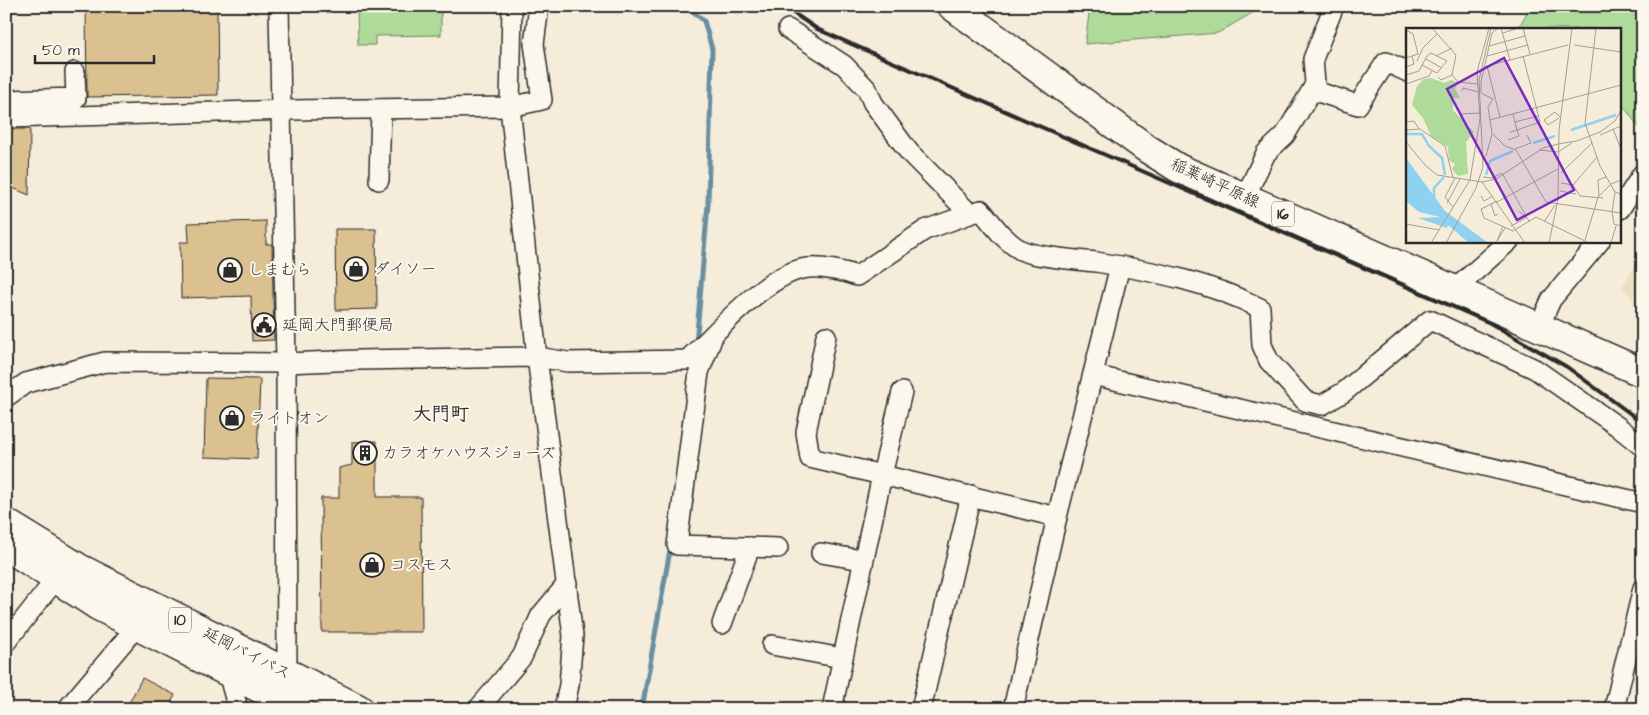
<svg xmlns="http://www.w3.org/2000/svg" width="1649" height="715" viewBox="0 0 1649 715" font-family="'Architects Daughter','Klee One',sans-serif">
  <style>
    .built { fill: #eddfc4 }
    .green { fill: #aedb9a; stroke: #6c8362 }
    .lines { fill: none; stroke-linecap: round; stroke-linejoin: round }
    .stream { stroke: #678fa1; stroke-width: 5 }
    .building { fill: #dbc090; stroke: #2b2b2b }
    .street-casing { stroke: #2b2b2b; stroke-width: 22 }
    .primary-casing { stroke: #2b2b2b; stroke-width: 31 }
    .highway-casing { stroke: #2b2b2b; stroke-width: 31 }
    .street { stroke: #fbf7ec; stroke-width: 19 }
    .primary { stroke: #fbf7ec; stroke-width: 28 }
    .highway { stroke: #fbf7ec; stroke-width: 28 }
    .rail { stroke: #2b2b2b; stroke-width: 4 }
    .labels { text-anchor: middle; dominant-baseline: central; stroke-width: 4; stroke-linejoin: round; paint-order: stroke }
    .shield { fill: #fbf7ec; stroke: #696865; stroke-width: 1 }
    .shield-label { font-size: 15px; font-weight: bold; fill: #2b2b2b }
    .street-label { font-size: 16px; fill: #2b2b2b; stroke: #fbf7ec }
    .poi-label { font-size: 16px; fill: #2b2b2b; stroke: #fbf7ec; text-anchor: start }
    .quarter-label { font-size: 19px; font-weight: bold; fill: #2b2b2b; stroke: #fbf7ec }
    .inset-river { fill: none; stroke: #8fd1f0; stroke-width: 2.5 }
    .inset-road { fill: none; stroke: #a49f94; stroke-width: 1 }
    .view { fill: #7b2cbf; fill-opacity: 0.15; stroke: #7b2cbf; stroke-width: 2.5 }
    .inset-edge { fill: none; stroke: #2b2b2b; stroke-width: 2.5 }
  </style>
  <rect width="100%" height="100%" fill="#f5ecda"/>
  <filter id="ink" filterUnits="userSpaceOnUse"><feTurbulence type="fractalNoise" baseFrequency=".02" numOctaves="2"/><feDisplacementMap in="SourceGraphic" scale="10" xChannelSelector="R" yChannelSelector="G"/><feConvolveMatrix kernelMatrix="1 2 1 2 8 2 1 2 1" color-interpolation-filters="sRGB"/></filter>
  <g filter="url(#ink)">
    <path class="built" d="M1643,252v59l-21,-24z"/>
    <g class="green">
      <path d="M357,6h84v29l-66,1v9h-17z"/>
      <path d="M1090,6h174l-46,27 -133,11z"/>
      <path d="M1520,6h123v127l-23,-32v-72h-102l11,-21z"/>
    </g>
    <g class="lines">
      <g class="stream">
        <path d="M687,6l17,15 8,28 -4,155 -12,140"/>
        <path d="M642,709l29,-165"/>
      </g>
    </g>
    <g class="building">
      <path d="M86,6h131l1,89 -131,2z"/>
      <path d="M6,129h24l-1,66 -23,-10z"/>
      <path d="M266,221v23h6l2,96 -22,1 -1,-45 -70,2 -1,-56h9l-1,-19z"/>
      <path d="M335,229h41l1,80 -41,1z"/>
      <path d="M206,378l54,1 -3,80 -53,-2z"/>
      <path d="M377,441v56h44l1,135h-100l-1,-134h18v-30l13,-3v-23z"/>
      <path d="M142,678l33,17 -7,14h-27l-12,-6z"/>
    </g>
    <g class="lines">
      <g class="street-casing">
        <g id="street">
          <path d="M279,6l7,357 1,311"/>
          <path d="M512,6l-2,101 27,250 36,279 -4,49 -5,24"/>
          <path d="M788,29l56,36 23,24 6,14 36,49 61,62"/>
          <path d="M1312,90l46,15 28,-43 22,10"/>
          <path d="M6,100l70,-2 -1,-26"/>
          <path d="M6,118l284,-8 220,-3 32,-7 -8,-56 5,-38"/>
          <path d="M379,180l2,-71"/>
          <path d="M1245,197l21,-44 19,-18 27,-45 3,-7 -2,-24 21,-53"/>
          <path d="M1620,209l23,-36"/>
          <path d="M1454,290l55,-49"/>
          <path d="M1539,327l12,-27 49,-59"/>
          <path d="M826,336l-20,96 4,26 72,17 -50,234"/>
          <path d="M712,339l-13,33 -22,173 101,3"/>
          <path d="M1093,375l550,128"/>
          <path d="M902,392l-20,83 175,42"/>
          <path d="M6,397l20,-14 79,-21 181,1 73,-3 178,-3 31,5 119,-2c30,-27 80,-88 121,-92 17,-1 34,3 49,8l68,-46 56,-20c12,14 23,31 40,40 13,7 58,10 75,12 57,9 113,20 164,46l2,37 7,16 36,40 17,4 22,-13 86,-72 105,49 82,57 26,21"/>
          <path d="M821,553l41,7"/>
          <path d="M722,624l28,-77"/>
          <path d="M6,642l50,-63"/>
          <path d="M772,645l70,13"/>
          <path d="M228,673l10,36"/>
          <path d="M67,709l70,-83"/>
          <path d="M478,709l44,-52 19,-42 26,-31"/>
          <path d="M921,709l50,-214"/>
          <path d="M1013,709l44,-192 63,-251"/>
          <path d="M1614,709l29,-121"/>
        </g>
      </g>
      <g class="primary-casing">
        <path id="primary" d="M952,6l194,142 32,20 465,205"/>
      </g>
      <g class="highway-casing">
        <g id="highway">
          <path d="M6,523l73,45 280,141"/>
          <path d="M6,546l92,60 202,103"/>
        </g>
      </g>
      <use href="#street" class="street"/>
      <use href="#primary" class="primary"/>
      <use href="#highway" class="highway"/>
      <path class="rail" d="M783,6l34,23 673,294 77,44 76,56"/>
    </g>
  </g>
  <defs>
    <g id="shop-ring" transform="scale(1.25)"><circle r="9.5" fill="#fbf7ec" stroke="#2b2b2b" stroke-width="1.5"/><path d="M-5-2.5h2.3a2.7 3.5 0 0 1 5.4 0H5L5.5 6h-11ZM-1.5-2.5h3a1.5 2.3 0 0 0-3 0Z" fill="#2b2b2b"/></g>
    <g id="civic-ring" transform="scale(1.25)"><circle r="9.5" fill="#fbf7ec" stroke="#2b2b2b" stroke-width="1.5"/><path d="M-.6-6.5H3V-4.5H.6V-3L4-1V1h2V6H-6V1h2V-1L-.6-3ZM-1.2 2.5V6h2.4V2.5Z" fill="#2b2b2b"/></g>
    <g id="building-ring" transform="scale(1.25)"><circle r="9.5" fill="#fbf7ec" stroke="#2b2b2b" stroke-width="1.5"/><path d="M-4-6H4V6H1V3H-1V6H-4ZM-2.5-4.3h1.7v1.8h-1.7ZM.8-4.3h1.7v1.8H.8ZM-2.5-1h1.7V.8h-1.7ZM.8-1h1.7V.8H.8Z" fill="#2b2b2b"/></g>
  </defs>
  <g fill-rule="evenodd">
    <use href="#shop-ring" x="356" y="269"/>
    <use href="#shop-ring" x="230" y="270"/>
    <use href="#civic-ring" x="264" y="325"/>
    <use href="#shop-ring" x="232" y="418"/>
    <use href="#building-ring" x="365" y="453"/>
    <use href="#shop-ring" x="372" y="565"/>
  </g>
  <g class="labels">
    <g class="shield">
      <rect x="1272" y="201.5" width="22" height="25" rx="4"/>
      <rect x="169" y="607.5" width="22" height="25" rx="4"/>
    </g>
    <g class="shield-label">
      <text x="1283" y="214">16</text>
      <text x="180" y="620">10</text>
    </g>
    <g class="street-label">
      <text transform="translate(1215 183) rotate(25)">稲葉崎平原線</text>
      <text transform="translate(247 653) rotate(27)">延岡バイパス</text>
    </g>
    <g class="poi-label">
      <text x="374" y="269">ダイソー</text>
      <text x="248" y="270">しまむら</text>
      <text x="282" y="325">延岡大門郵便局</text>
      <text x="250" y="418">ライトオン</text>
      <text x="382" y="453">カラオケハウスジョーズ</text>
      <text x="390" y="565">コスモス</text>
    </g>
    <g class="quarter-label">
      <text x="441" y="414">大門町</text>
    </g>
  </g>
  <g transform="translate(1406 28)">
    <rect width="215" height="215" fill="#f5ecda"/>
    <path d="M25,50l13,5 7,-3 7,2 -3,7 5,9h-7v12l21,22 -8,10 2,32 -10,2 -6,-7 3,-5 -6,-4 -1,-13 -17,-11 -8,-18 -11,-13 5,-19 7,-7z" fill="#aedb9a"/>
    <path d="M0,130l39,53 43,32h-19l-21,-18 -1,3 -29,-10 22,-1 -21,-5 -13,-11z" fill="#8fd1f0"/>
    <path class="inset-river" d="M165,102l45,-15M0,106h16l7,12 13,12 3,17M127,115l22,-7M80,147l4,-14 23,-10M28,170v-10l10,-11"/>
    <path class="inset-road" d="M26,0l24,27 -4,20M92,0l-6,5 -11,49v11l12,6 -5,8 4,26 13,13 11,4 30,52 75,11M95,0l9,32M117,0l7,26M190,0l-11,95 15,43 15,26 6,2M0,2l7,4 5,20 -12,4M97,5l15,-5M168,17l47,7M83,18l36,-10M30,28l16,-8M81,28l41,-11M20,31l16,9M11,33l6,-13 14,-14M81,38l13,51M0,39l8,-3 -2,-8M77,39l85,-22M0,47l13,-4 8,-15 4,-3 16,8 -10,12 -15,-8M32,49l3,3 11,-5 6,7 19,2M0,56l23,-8 3,-5M56,63l1,-3 15,4M54,86l20,-1M153,90l-11,7 -4,-5 11,-8 6,6M84,92l131,-35M0,94l8,-1 5,8M109,94l23,-6M207,101l8,20M0,102l14,-1 25,17 8,32M104,104l7,-2 -4,-16M194,107l21,-9M102,112l11,-4 -2,-6 23,-8 -17,-66M0,114l19,23 12,10 45,7 14,-3 47,-31 15,-4M152,116l19,-3 23,-9 15,-11 6,-11M109,121l16,-6 -4,-8M133,122l19,2 14,-9M80,128l6,-22M155,145l31,-30M77,149l9,1 10,-5 27,48M76,154l43,61M155,155l12,2 7,11 23,2M167,157l24,-28M154,163l16,3M75,168l3,5 9,-5M193,168l-1,-16 8,-3M91,173l-16,8 3,9 29,13 23,-14 53,26M91,174l61,-33M41,175l13,-24M85,176l4,12 3,-2M47,179l-8,-10 10,-19M206,184l3,-20M206,184l2,12 7,2M138,194l11,-17M0,196l33,6 31,-50 10,-61 -3,-47 12,-44M97,198l-6,15 8,-13M105,198l15,-8 -7,-7M179,212l13,-43 13,-13 10,-4M25,215l8,-13M40,215l30,-55 7,-21 -4,-87 12,-52M143,215l9,-44 1,-69 13,-102M205,215l5,-17"/>
    <path class="view" d="M98,30l70,132 -57,30 -70,-131z"/>
    <rect width="215" height="215" class="inset-edge"/>
  </g>
  <rect width="1649" height="715" fill="none" stroke="#fbf7ec" stroke-width="25"/>
  <rect x="12" y="12" width="1624" height="690" fill="none" stroke="#2b2b2b" stroke-width="2" filter="url(#ink)"/>
  <path d="M35 55v8h119v-8" fill="none" stroke="#2b2b2b" stroke-width="2.5"/>
  <text x="42" y="55" font-size="15" fill="#2b2b2b" stroke="#fbf7ec" stroke-width="4" paint-order="stroke">50 m</text>
</svg>
